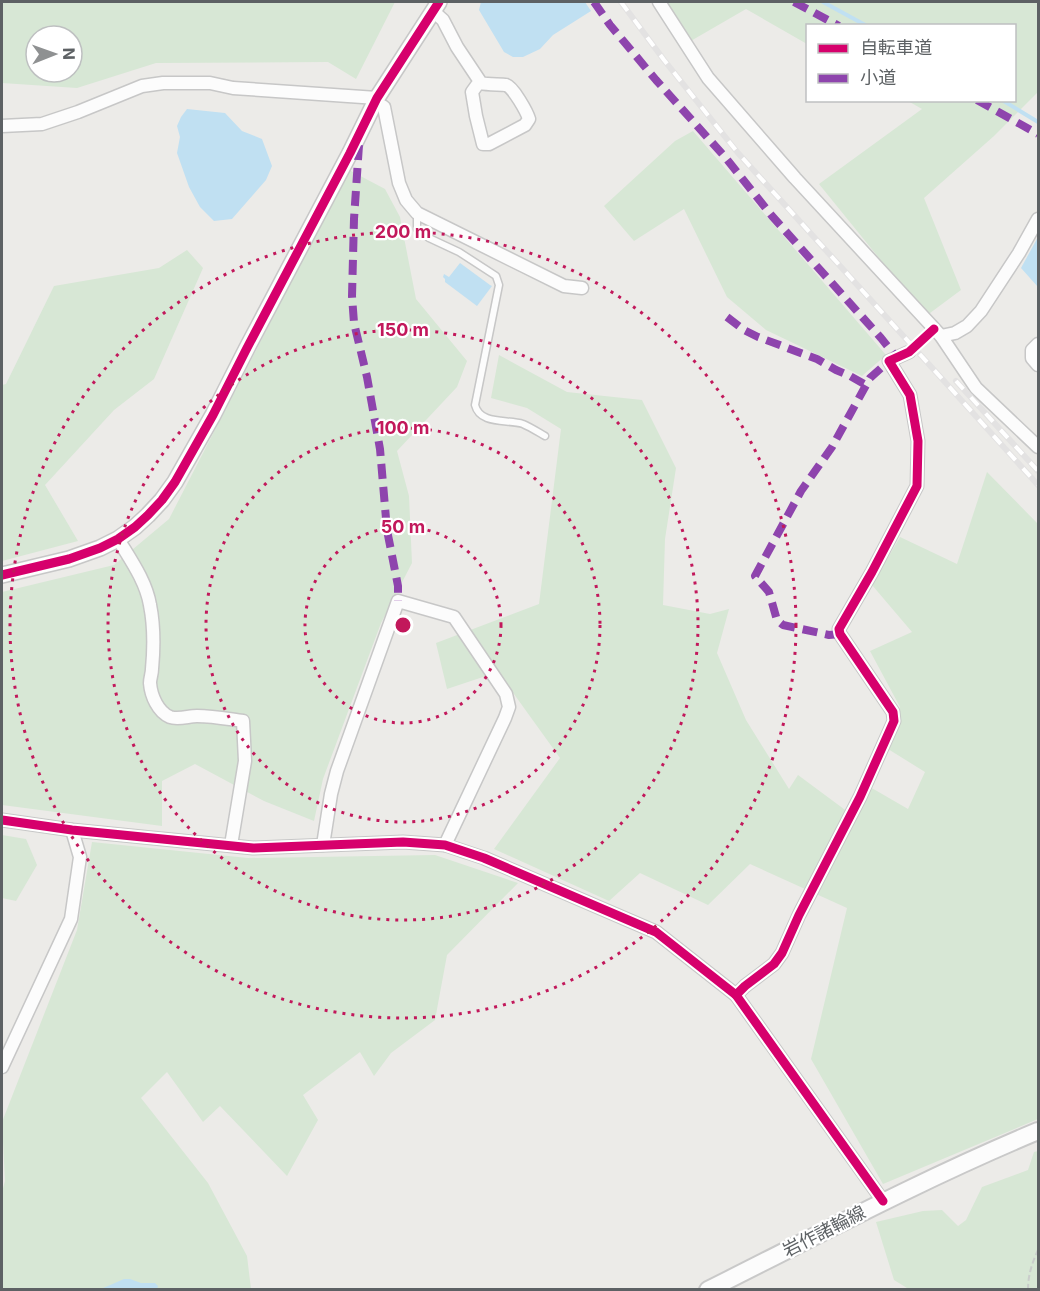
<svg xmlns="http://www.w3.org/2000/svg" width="1040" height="1291" viewBox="0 0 1040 1291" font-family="Inter,'Noto Sans JP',sans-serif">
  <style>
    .green { fill: #d7e7d5; fill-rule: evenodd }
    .water { fill: #c0e0f2 }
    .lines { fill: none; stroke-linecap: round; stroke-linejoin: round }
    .stream { stroke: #c0e0f2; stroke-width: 4 }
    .minor-tunnel { stroke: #c8c8c7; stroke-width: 12; stroke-dasharray: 12 6; stroke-linecap: butt }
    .service-casing { stroke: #c7c7c7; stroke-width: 9 }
    .minor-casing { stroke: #c7c7c7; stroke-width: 15 }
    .tertiary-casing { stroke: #c7c7c7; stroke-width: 18 }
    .secondary-casing { stroke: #c9c9c9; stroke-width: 20 }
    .path { stroke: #c9cdcb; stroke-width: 2; stroke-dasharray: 6 3; stroke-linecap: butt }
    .service { stroke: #fcfcfc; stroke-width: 6 }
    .minor { stroke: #fcfcfc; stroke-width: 12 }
    .tertiary { stroke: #fcfcfc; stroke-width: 15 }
    .secondary { stroke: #fcfcfc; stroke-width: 16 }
    .rail-casing { stroke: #e3e2e2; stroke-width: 6 }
    .rail { stroke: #fff; stroke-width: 4; stroke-dasharray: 11; stroke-linecap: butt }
    .quiet { stroke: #8e44ad; stroke-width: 8; stroke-dasharray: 15 8; stroke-linecap: butt }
    .cycleway-casing { stroke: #fff; stroke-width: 13 }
    .cycleway { stroke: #d6006c; stroke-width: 9 }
    .ring { fill: none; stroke: #c2185b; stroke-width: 3; stroke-dasharray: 3 6 }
    .labels { text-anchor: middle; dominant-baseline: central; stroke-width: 4.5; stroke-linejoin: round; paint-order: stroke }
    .street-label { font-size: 18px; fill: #5d6164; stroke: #fff }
    .centre { fill: #c2185b; stroke: #fff; stroke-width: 3 }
    .ring-label { font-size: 18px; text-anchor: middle; font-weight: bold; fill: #c2185b; stroke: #fff; stroke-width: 4.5; stroke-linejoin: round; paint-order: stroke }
  </style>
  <rect width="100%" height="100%" fill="#ecebe8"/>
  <g class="green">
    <path d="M2,2h393l-39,77 -28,-17 -172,1 -79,25 -75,-5zM36,36h36v36h-36z"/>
    <path d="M664,2h374v90l-44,44 -70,62 37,92 -35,26 -107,-132 103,-75 -14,-8 106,-1v-74h-206l-1,18 -61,-35 -57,33z"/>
    <path d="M693,131l193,224 -24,21 -96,-46 -39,-33 -43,-88 -50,32 -30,-35 71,-65z"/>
    <path d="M349,170l36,19 15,28 16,82 51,62 -10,26 -60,64 12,45 3,67 -31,60 -58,156 -9,42 -50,-20 -69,-37 -33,17v45l-160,-21v-213l112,-27 55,-46z"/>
    <path d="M187,250l16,18 -49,111 -40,31 -69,75 33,56 -76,20v-176l4,-1 48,-98 105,-18z"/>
    <path d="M499,355l68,37 75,8 34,68 -11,71 -2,66 47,9 19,-5 -12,44 29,67 43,69 9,-14 58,43 14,-31 38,22 17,-37 -37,-23 12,-42 -30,-56 42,-19 -40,-47 28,-48 57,27 30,-92 51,52v595l-155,65 -72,-125 36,-151 -97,-44 -42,41 -68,-32 -31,28 -115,-52 66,-91 -62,-86 -51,17 -11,-46 103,-39 22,-175 -34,-21 -36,-10z"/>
    <path d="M2,835l24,4 11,26 -21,36 -14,-3z"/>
    <path d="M92,842l156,16 187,-3 83,28 -71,72 -12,65 -44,33 -17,23 -14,-24 -57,43 15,25 -31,56 -67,-70 -17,16 -36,-50 -26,26 67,85 39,73 4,33 -249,1v-98l3,-11 -3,-59 75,-192z"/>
    <path d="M1038,1151v138h-131v-1l-13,-8 -18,-58 47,-11 19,-1 16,16 8,-6 16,-33 46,-17 6,-18z"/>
  </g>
  <g class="water">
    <path d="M481,2h104l6,9 -38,24 -13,14 -17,8h-10l-9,-5 -25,-42z"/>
    <path d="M187,109l38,4 17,18 20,8 10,27 -6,14 -34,39 -18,2 -14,-14 -11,-20 -12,-34 3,-16 -3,-11 4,-9z"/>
    <path d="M1038,237v50l-17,-19z"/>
    <path d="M460,263l30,22 2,1 -15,20 -32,-24v-3l-2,-2 1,-3 5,3z"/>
    <path d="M124,1279h6l11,4h14l3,3 -1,3h-56z"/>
  </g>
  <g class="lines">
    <g class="stream">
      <path d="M823,2l44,24"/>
      <path d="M1002,100l36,22"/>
    </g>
    <path class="minor-tunnel" d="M909,352l25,-23"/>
    <g class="service-casing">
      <path id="service" d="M417,213v16l12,9 30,14 37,24 3,9 -24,120c5,20 32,14 48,19 7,3 15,8 22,12"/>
    </g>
    <g class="minor-casing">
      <g id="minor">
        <path d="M659,2l49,76 87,100 146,158 35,52 62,59"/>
        <path d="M433,11l10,9 14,27 24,36c7,2 20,1 25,2 7,2 21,27 23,34l-4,6 -36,19h-6l-7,-28 -4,-24 5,-7 4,-2"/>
        <path d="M375,102l9,5 15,76 7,17 11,13 147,73 18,2"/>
        <path d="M2,126l40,-2 36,-12 64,-26 21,-3h47l23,5 144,10"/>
        <path d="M941,336l14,-3 12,-7 14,-15 38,-58 19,-34"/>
        <path d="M1038,344l-6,6v8l6,7"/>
        <path d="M118,539c12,20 28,42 32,66 4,20 4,43 2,64 0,5 -2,9 -2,14 1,13 8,29 20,34 8,3 19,-1 27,-1 16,0 31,3 46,5l2,40 -14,84"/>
        <path d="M2,820l70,10 181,18 150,-6 42,3 39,13 172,74 80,63 147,206"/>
        <path d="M323,845l8,-51 6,-23 61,-170 56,16 52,77 3,13 -4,11 -60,127"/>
        <path d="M736,995l9,-9 29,-22 8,-11 17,-38 61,-118 34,-76 -1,-9 -53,-78 -1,-5 33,-57 45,-86 1,-45 -8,-46 -21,-34 20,-9"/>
        <path d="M2,1067l69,-148 9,-62 -8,-27"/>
      </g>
    </g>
    <g class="tertiary-casing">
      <path id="tertiary" d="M2,575l67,-16 31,-11 18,-9 17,-12 13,-12 14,-15 13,-18 38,-67 34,-67 103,-195 27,-55 62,-96"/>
    </g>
    <g class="secondary-casing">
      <path id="secondary" d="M708,1290c110,-55 217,-112 330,-159"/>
    </g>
    <path class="path" d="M1028,1290c0,-15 4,-27 10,-40"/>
    <use href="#service" class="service"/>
    <use href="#minor" class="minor"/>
    <use href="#tertiary" class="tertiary"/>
    <use href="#secondary" class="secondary"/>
    <g class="rail-casing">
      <g id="rail">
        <path d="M621,2l43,58 74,93 300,332"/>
        <path d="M956,381l82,90"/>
      </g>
    </g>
    <use href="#rail" class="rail"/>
    <g class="quiet">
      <path d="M594,2l16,23 46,55 69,77 47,59 109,122 16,20"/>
      <path d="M794,2l45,24"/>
      <path d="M977,100l61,34"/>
      <path d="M359,145l-5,74 -2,77 2,27 13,54 13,72 7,81 11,56v15"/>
      <path d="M727,317l17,13 14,7 59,22 19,11 14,6 16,9"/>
      <path d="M840,634l-11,1 -46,-10 -6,-5 -8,-28 -14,-16 46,-85 31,-44 38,-69 19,-17"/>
    </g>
    <g class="cycleway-casing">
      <g id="cycleway">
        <path d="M2,575l67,-16 31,-11 18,-9 17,-12 13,-12 14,-15 13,-18 38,-67 34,-67 103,-195 27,-55 62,-96"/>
        <path d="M2,820l70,10 181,18 150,-6 42,3 39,13 172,74 80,63 147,206"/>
        <path d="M736,995l9,-9 29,-22 8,-11 17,-38 61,-118 34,-76 -1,-9 -53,-78 -1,-5 33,-57 45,-86 1,-45 -8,-46 -21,-34 20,-9 25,-23"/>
      </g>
    </g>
    <use href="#cycleway" class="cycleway"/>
  </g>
  <g class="ring">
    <circle cx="403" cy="625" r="98"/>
    <circle cx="403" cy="625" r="197"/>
    <circle cx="403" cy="625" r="295"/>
    <circle cx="403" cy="625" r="393"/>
  </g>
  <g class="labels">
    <g class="street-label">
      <text transform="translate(824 1231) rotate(-27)">岩作諸輪線</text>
    </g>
  </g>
  <circle cx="403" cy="625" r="9" class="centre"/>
  <g class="ring-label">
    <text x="403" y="238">200 m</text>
    <text x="403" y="336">150 m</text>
    <text x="403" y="434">100 m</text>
    <text x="403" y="533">50 m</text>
  </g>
  <rect width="1040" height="1291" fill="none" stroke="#5d6164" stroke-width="6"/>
  <rect x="806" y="24" width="210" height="78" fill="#ffffff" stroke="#bec0c1" stroke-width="1.5"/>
  <rect x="818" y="44" width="30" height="9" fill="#d6006c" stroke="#bec0c1" stroke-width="1.5"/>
  <text x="860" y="54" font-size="18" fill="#5d6164">自転車道</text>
  <rect x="818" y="74" width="30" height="9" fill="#8e44ad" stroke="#bec0c1" stroke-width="1.5"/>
  <text x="860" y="84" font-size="18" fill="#5d6164">小道</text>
  <g transform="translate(54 54) rotate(89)"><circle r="28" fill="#ffffff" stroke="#bec0c1" stroke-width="1.5"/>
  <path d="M0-4.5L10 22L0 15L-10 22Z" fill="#8f9192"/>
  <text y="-9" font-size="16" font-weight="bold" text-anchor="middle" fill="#5d6164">N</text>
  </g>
</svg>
